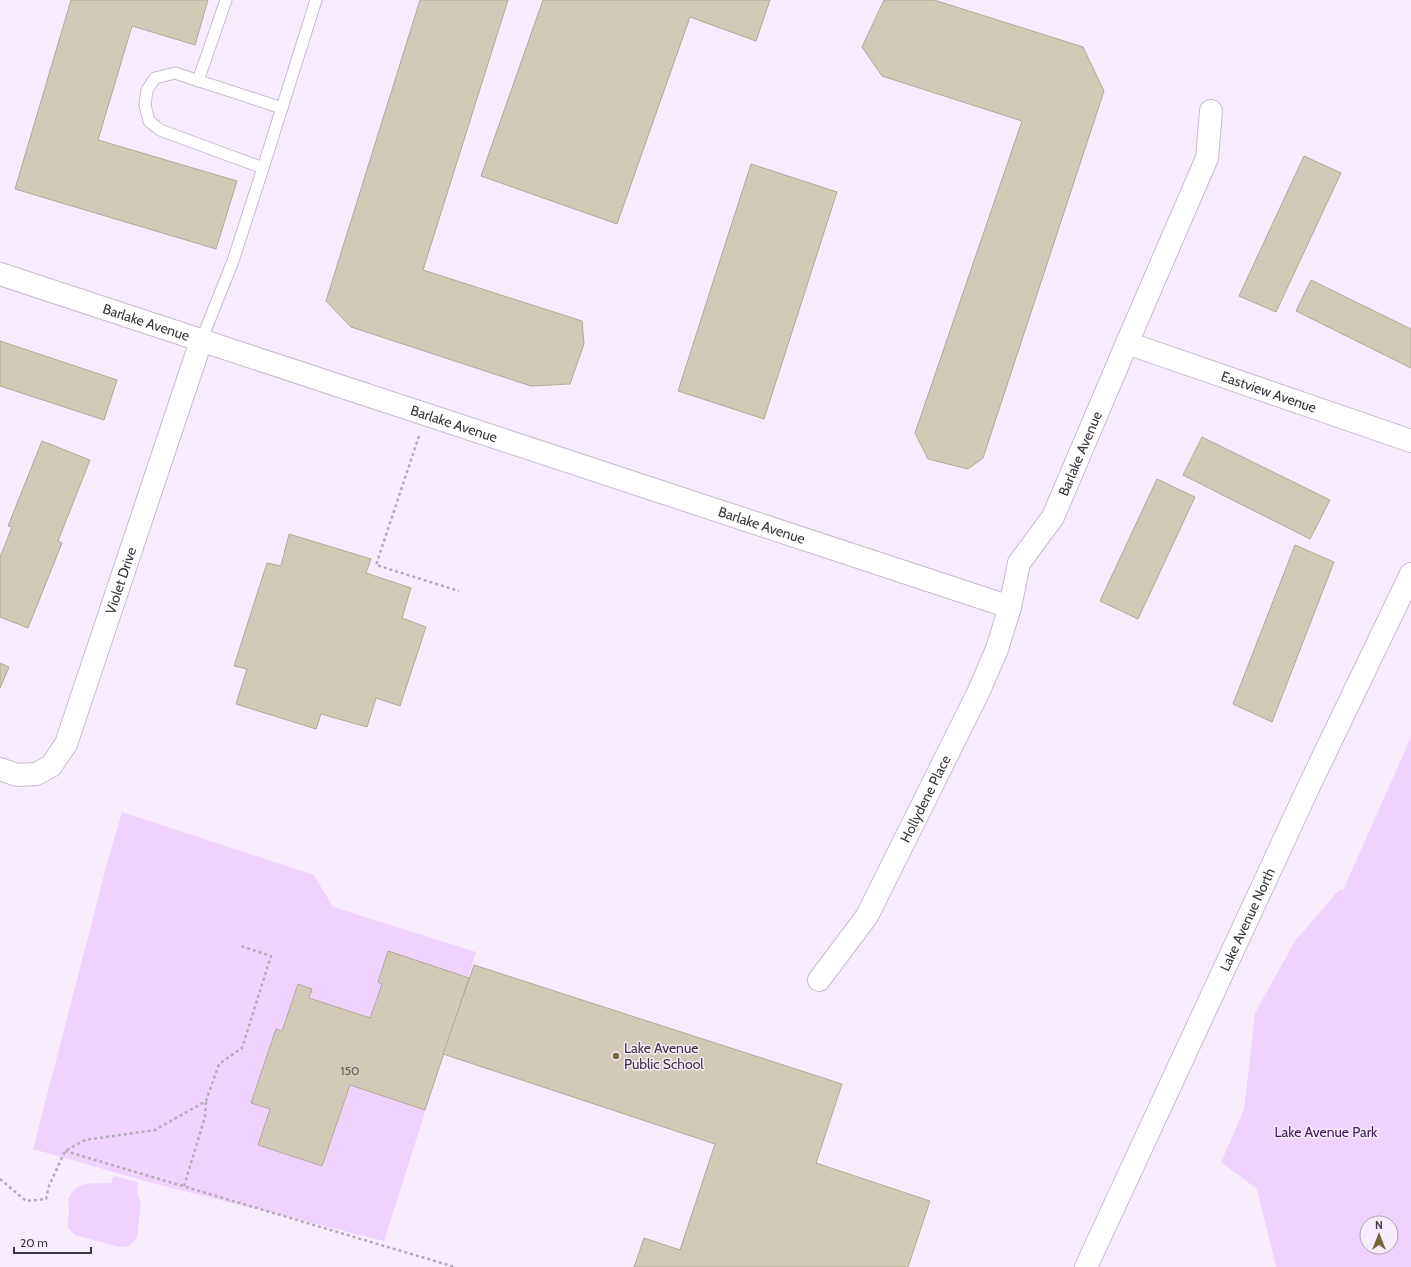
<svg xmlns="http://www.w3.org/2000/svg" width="1411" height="1267" viewBox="0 0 1411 1267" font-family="Cabin,sans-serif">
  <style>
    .green { fill: #efd3fe; fill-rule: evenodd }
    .building { fill: #d0cab6; stroke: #b0aa97 }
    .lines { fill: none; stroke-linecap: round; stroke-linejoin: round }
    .lane-casing { stroke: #c7bccd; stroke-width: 13 }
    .street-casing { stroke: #c7bccd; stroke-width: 24 }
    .secondary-casing { stroke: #c7bccd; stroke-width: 24 }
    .path { stroke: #b4acba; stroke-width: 2.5; stroke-dasharray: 3 3; stroke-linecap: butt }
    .lane { stroke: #fff; stroke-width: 11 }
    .street { stroke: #fff; stroke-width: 22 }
    .secondary { stroke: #fff; stroke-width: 22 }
    .poi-dot { fill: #776735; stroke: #f7ecfe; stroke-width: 1.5 }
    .labels { text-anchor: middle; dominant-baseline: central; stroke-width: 3; stroke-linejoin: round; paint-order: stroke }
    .number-label { font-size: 12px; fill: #605c5c }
    .street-label { font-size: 14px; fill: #3b373e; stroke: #f7ecfe }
    .poi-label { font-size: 14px; fill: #3b373e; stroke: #f7ecfe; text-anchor: start }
    .park-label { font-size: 14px; fill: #441957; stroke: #f7ecfe }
  </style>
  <rect width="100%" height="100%" fill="#f7ecfe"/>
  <g class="green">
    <path d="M1411,737v530h-135l-19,-78 -36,-27 23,-52 11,-97 40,-72 44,-51h4zM1367,1223h24v24h-24z"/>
    <path d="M122,812l192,63 19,32 143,45 -92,289 -228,-57 -123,-35 74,-285z"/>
    <path d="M114,1176l24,6 -1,11 4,10 -4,34 -7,9 -10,1 -45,-12 -7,-7c-1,-9 3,-19 0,-28 8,-21 23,-16 43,-17z"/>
  </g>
  <g class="building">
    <path d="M71,0h137l-13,45 -63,-19 -34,114 139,41 -21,68 -201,-60z"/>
    <path d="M420,0h88l-85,270 159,51 2,23 -14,40 -39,2 -180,-59 -25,-26z"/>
    <path d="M543,0h227l-14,41 -66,-24 -73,207 -136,-48z"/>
    <path d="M884,0h50l149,47 21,44 -121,367 -15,11 -40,-10 -13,-26 107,-312 -140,-45 -20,-29z"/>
    <path d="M1304,156l37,17 -65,139 -37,-16z"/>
    <path d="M751,164l86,28 -73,227 -86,-28z"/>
    <path d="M1311,280l100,49v39l-115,-57z"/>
    <path d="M0,341l117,39 -13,40 -104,-34z"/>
    <path d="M1202,437l128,63 -20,39 -127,-64z"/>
    <path d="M42,441l48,19 -32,81 4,2 -34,85 -28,-11v-60l12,-30 -4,-1z"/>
    <path d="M1157,479l38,18 -57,122 -38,-18z"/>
    <path d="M289,534l82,25 -5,14 45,15 -9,30 24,9 -26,79 -24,-8 -9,29 -46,-13 -5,15 -80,-25 11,-35 -13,-3 33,-103 14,3z"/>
    <path d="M1295,545l39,17 -62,160 -39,-18z"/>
    <path d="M0,663l9,4 -9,21z"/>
    <path d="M388,951l81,27 -44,132 -75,-25 -28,81 -64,-21 12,-36 -19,-6 25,-74 6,2 16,-47 14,5 -3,9 61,20 12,-34 -4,-2z"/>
    <path d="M474,965l368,119 -26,79 114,38 -22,66h-274l10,-29 36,12 35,-106 -272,-90z"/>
  </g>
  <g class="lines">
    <g class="lane-casing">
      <g id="lane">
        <path d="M198,81l28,-81"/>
        <path d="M263,168l-103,-38 -11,-9 -4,-16 2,-15 8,-12 20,-5 107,35"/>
        <path d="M201,341l32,-80 30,-93 53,-168"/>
      </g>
    </g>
    <g class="street-casing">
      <g id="street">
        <path id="s1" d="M0,274l1010,333"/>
        <path id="s2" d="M1127,343l284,98"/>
        <path id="s3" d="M0,769l17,6 19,-1 15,-8 15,-22 135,-403"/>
        <path id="s4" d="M819,980l48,-64 111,-223 19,-44 13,-42 9,-44 34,-46 74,-174 80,-185 4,-47"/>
      </g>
    </g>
    <g class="secondary-casing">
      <g id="secondary">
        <path id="s5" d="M1086,1267l224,-483 101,-210"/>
      </g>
    </g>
    <g class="path">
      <path d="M419,436l-43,129 83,26"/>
      <path d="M65,1151l390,116"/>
      <path d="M0,1179l26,22 20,-2 3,-13 16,-35 20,-11 70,-10 51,-29 13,-37 23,-16 29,-92 -30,-10"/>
      <path d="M184,1186l21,-69 1,-15"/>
    </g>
    <use href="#lane" class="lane"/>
    <use href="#street" class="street"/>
    <use href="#secondary" class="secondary"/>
  </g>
  <circle class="poi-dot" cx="616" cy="1056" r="4"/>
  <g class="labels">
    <g class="number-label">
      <text x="350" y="1070">150</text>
    </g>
    <g class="street-label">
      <text stroke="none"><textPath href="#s1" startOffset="154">Barlake Avenue</textPath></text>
      <text stroke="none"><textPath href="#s2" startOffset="150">Eastview Avenue</textPath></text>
      <text stroke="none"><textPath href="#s1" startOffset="478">Barlake Avenue</textPath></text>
      <text stroke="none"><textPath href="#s4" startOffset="592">Barlake Avenue</textPath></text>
      <text stroke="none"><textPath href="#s1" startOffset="802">Barlake Avenue</textPath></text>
      <text stroke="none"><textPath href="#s3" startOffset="253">Violet Drive</textPath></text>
      <text stroke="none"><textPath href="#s4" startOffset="211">Hollydene Place</textPath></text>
      <text stroke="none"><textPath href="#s5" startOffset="383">Lake Avenue North</textPath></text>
    </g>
    <g class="poi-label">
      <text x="624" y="1048">Lake Avenue<tspan x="624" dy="16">Public School</tspan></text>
    </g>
    <g class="park-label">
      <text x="1326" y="1132">Lake Avenue Park</text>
    </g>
  </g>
  <g transform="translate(1379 1235)"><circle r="19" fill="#f7ecfe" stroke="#aca4b1"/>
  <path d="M0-3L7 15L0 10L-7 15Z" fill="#776735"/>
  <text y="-6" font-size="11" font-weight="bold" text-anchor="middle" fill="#3b373e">N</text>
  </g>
  <path d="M14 1247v6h77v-6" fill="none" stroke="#3b373e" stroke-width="2"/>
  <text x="20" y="1247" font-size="12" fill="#3b373e" stroke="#f7ecfe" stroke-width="3" paint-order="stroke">20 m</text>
</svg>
